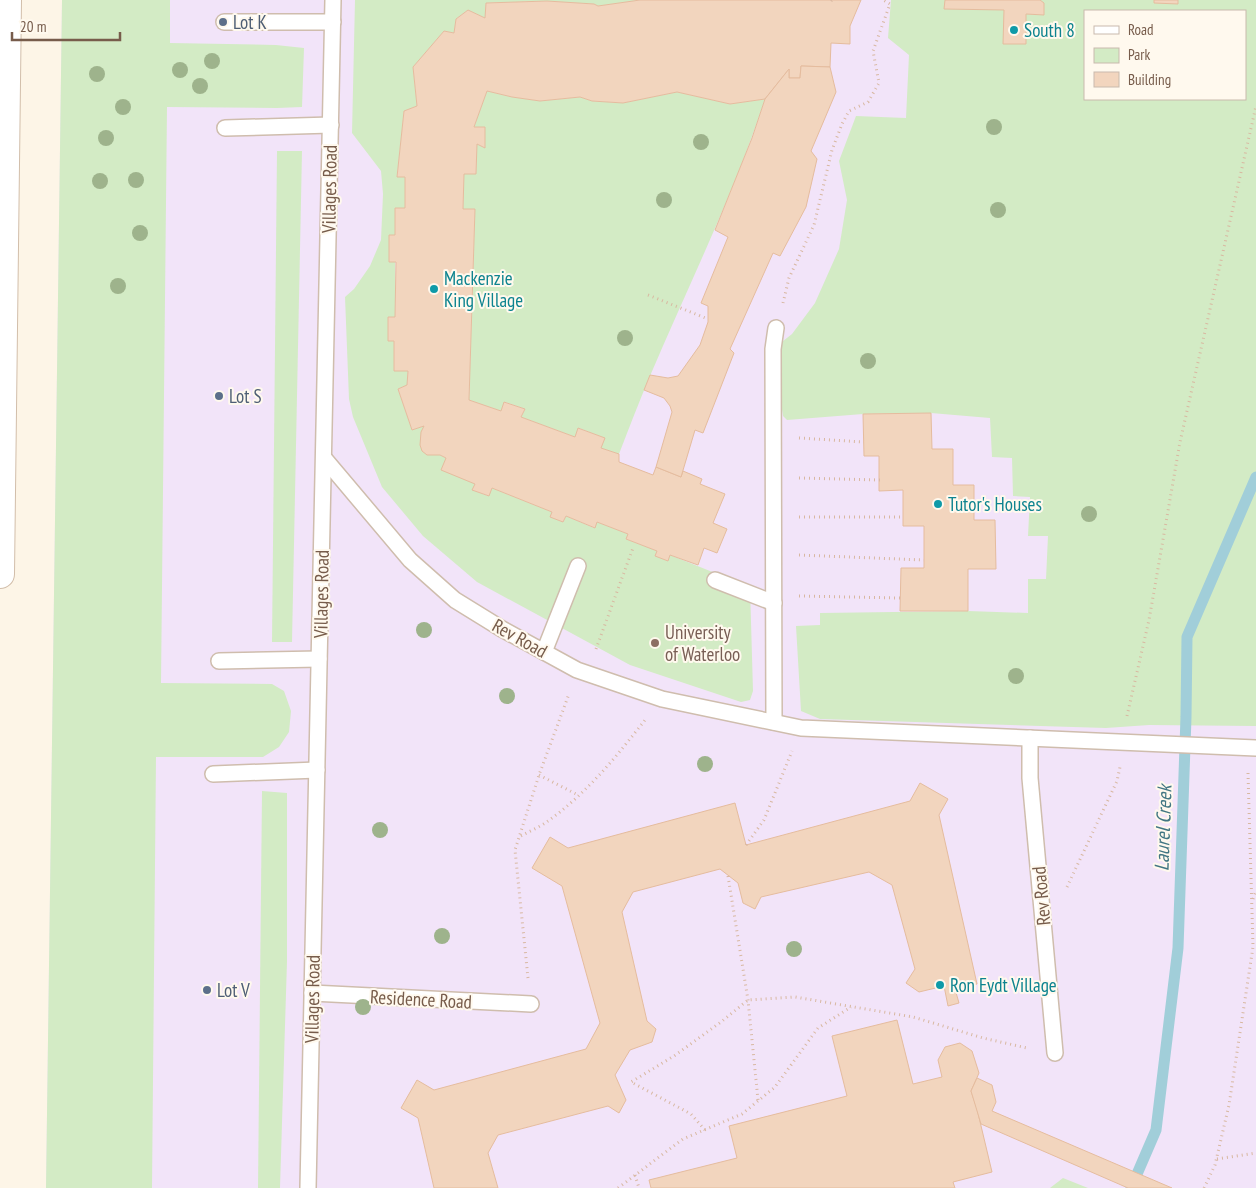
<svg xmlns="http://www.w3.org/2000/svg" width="1256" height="1188" viewBox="0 0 1256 1188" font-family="'PT Sans Narrow',sans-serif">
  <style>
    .education { fill: #f2e4f9; fill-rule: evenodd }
    .green { fill: #d3ebc5; fill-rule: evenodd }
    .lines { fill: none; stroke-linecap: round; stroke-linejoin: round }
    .stream { stroke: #a1ced9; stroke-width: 11 }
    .building { fill: #f2d5be; stroke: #e5bc9e }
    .lane-casing { stroke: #cfbdad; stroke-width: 18 }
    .secondary-casing { stroke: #d2beaa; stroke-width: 30 }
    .path { stroke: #d8b8a1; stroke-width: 3; stroke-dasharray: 1 4; stroke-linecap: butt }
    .lane { stroke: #fff; stroke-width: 15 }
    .secondary { stroke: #fff; stroke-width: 28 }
    .tree { fill: #9eb38c }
    .service-dot { fill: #5c6f8a; stroke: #fff9ee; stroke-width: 2 }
    .culture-dot { fill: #0f9aa8; stroke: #fff9ee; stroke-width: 2 }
    .education-dot { fill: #8d6e63; stroke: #fff9ee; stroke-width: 2 }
    .labels { text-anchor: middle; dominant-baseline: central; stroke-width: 4; stroke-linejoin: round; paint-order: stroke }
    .service-label { font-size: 19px; fill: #4e5e75; stroke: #fff9ee; text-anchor: start }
    .culture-label { font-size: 19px; fill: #0d838f; stroke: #fff9ee; text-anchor: start }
    .street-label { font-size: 19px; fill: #775c4b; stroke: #fff9ee }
    .education-label { font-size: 19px; fill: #785e54; stroke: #fff9ee; text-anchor: start }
    .water-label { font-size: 20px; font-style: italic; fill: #417683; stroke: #fff9ee }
  </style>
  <rect width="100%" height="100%" fill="#fdf5e7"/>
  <path class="education" d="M62,0h1194v1188h-1210zM1085,11h160v88h-160z"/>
  <g class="green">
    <path d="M62,0h108v43l106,2 28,3 -2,59 -25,1 -110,-1 -6,576 111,1 12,7 7,20 -2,21 -10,15 -16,10h-107l-4,431h-106z"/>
    <path d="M355,0h285l-42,6 -4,-2 -47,-3 -61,2 -1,15 -17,-8 -12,9 -2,14 -10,-2 -31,36 4,39 -13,5 -7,65 8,1v31h-10v109h-7v24h6v29l14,1 -1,14 -9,4 14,41 12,-4 3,29h13l6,3 29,26 -2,6 15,6 4,-8 60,24 -2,5 13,5 3,-6 28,12 3,-6 31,12 -2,5 31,12 -2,5 13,5 2,-6 80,32 3,104 -3,9 -9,2 -111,-37 -153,-83 -54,-46 -41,-49 -29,-70 -4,-18 -4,-102 9,-8 16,-23 11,-26 2,-46 -2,-23 -29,-38z"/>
    <path d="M891,0h365v726l-107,-1 -43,3 -286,-9 -19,-8 -5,-85 24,-1v-12l148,-2 60,2v-34h18l2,-43h-20l2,-39 -17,-1 -1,-38 -20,-1 -2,-39 -59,-5 -68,1 -76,6 -4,-4 -10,-67 19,-15 23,-31 24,-54 8,-49 -8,-39 17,-45 50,2 3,-63 -21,-17zM1085,11h160v88h-160z"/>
    <path d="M487,91l25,6 28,4 40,-4 12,4 31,2 54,-11 53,12 35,-5c-31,95 -76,185 -115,277 -11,26 -21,52 -31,78l-18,-6 3,-10 -25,-10 -4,9 -54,-20 4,-8 -20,-7 -4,9 -32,-11 6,-191h-12l1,-35h12l1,-30 8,4v-21h-11z"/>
    <path d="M277,151h25l-10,491h-20z"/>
    <path d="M262,791l25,2v168l-7,227h-22z"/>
    <path d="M1063,1178l25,10h-38z"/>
  </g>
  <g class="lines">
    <path class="stream" d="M1131,1188l25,-58 22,-182 8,-231 1,-80 69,-160"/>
  </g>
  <g class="building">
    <path d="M640,0h221l-11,26v18l-19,-1 -1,24 -29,-1 -1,12h-11v-9l-24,30 -35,5 -53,-12 -54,11 -31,-2 -12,-4 -40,4 -28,-4 -25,-6 -13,36h11v21l-8,-4 -1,30h-12l-1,35h12l-6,191 32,11 3,-9 21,7 -4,8 54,20 3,-9 27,10 -4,10 18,6v8l34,13 3,-8 25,10 2,-6 19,8 -2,5 25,10 -12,29 14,6 -10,24 -13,-5 -6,17 -28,-10 -2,6 -13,-5 2,-5 -31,-12 2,-5 -31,-12 -2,6 -29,-12 -3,6 -13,-5 2,-5 -60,-24 -3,8 -17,-6 3,-6 -34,-14 5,-12 -6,-3h-13l-5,-4 -2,-6 1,-13 3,-6 -12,4 -14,-41 9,-4 1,-14h-14v-30h-6v-24h7l1,-55h-7v-27h6v-27h10v-31h-8l7,-66 13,-5 -4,-39 31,-36 10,2 2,-14 12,-9 17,8 1,-15 61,-2 47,3 4,2z"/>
    <path d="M945,0h95l4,3v12l-18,-1v30h-23l1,-34 -60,-1z"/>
    <path d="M1154,0h24v4l-24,-1z"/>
    <path d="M801,66l29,1 6,25 -25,59 6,8 -11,48 -26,49 -7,-3 -43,96 4,4 -31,80 -8,-3 -14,47 -25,-10 16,-55 -2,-6 -6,-8 -20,-8 6,-15 18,3 10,-2 22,-31 8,-23v-16l-7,-3 27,-66 -13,-7 37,-92 13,-39 24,-30v9h11z"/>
    <path d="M931,413l1,36h21v36h21v35h21l1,49h-28v42h-68l1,-43h23v-42h-21v-36l-24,1v-35h-15l-1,-42z"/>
    <path d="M920,783l28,16 -9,16 38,169 -22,5 4,14 -11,3 -4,-20 -25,6 -13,-9 9,-14 -23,-84 -23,-13 -108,25 -6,12 -12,-6 -5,-20 -18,-14 -87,23 -11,20 25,109 9,8 -4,13 -22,8 -15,25 11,25 -7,13 -11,-7 -110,29 -10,18 10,35h-64l-16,-70 -17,-10 16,-28 17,10 152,-41 14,-26 -38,-137 -30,-18 18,-31 18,11 167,-45 11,42 164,-44z"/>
    <path d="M897,1020l16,64 29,-7 -4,-17 7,-13 15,-4 12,8 7,22 -8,18 6,18 15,63 -39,10 2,6h-304l-2,-8 88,-22 -8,-32 118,-30 -15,-60z"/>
    <path d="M977,1078l15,7 4,17 -4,9 180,77h-44l-147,-64 -10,-33z"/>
  </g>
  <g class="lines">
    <g class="lane-casing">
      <g id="lane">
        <path d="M224,22h109"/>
        <path d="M225,128l106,-3"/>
        <path d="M324,458l86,102 45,40 47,29 75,41 85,29 139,29 455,20"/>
        <path d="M715,580l59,23"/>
        <path d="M544,652l34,-86"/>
        <path d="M219,661l100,-2"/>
        <path d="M774,722l-1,-373 3,-21"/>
        <path d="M1030,738v40l25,275"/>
        <path d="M213,774l104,-4"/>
        <path d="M312,993l219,11"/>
        <path d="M308,1188l25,-1188"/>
      </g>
    </g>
    <g class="secondary-casing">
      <path id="secondary" d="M0,574l7,-574"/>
    </g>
    <g class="path">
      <path d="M831,1l1,-1"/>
      <path d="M648,295l60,24"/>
      <path d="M783,303l6,-25 25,-53 18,-75 10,-26 7,-13 19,-9 11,-19 -6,-32 17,-47 -7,-4"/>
      <path d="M799,438l65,4"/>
      <path d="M799,478l81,2"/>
      <path d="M799,517h104"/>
      <path d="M799,555l125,5"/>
      <path d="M799,596l101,2"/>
      <path d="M596,649l37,-101"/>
      <path d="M1127,716l22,-96 31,-178 76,-336"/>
      <path d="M539,775l39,20"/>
      <path d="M521,836c9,-5 19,-9 27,-15 38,-27 69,-65 97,-101"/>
      <path d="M746,845l18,-25 28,-69"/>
      <path d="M728,876l20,124 10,100"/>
      <path d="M1067,887l50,-106 3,-14"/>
      <path d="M1253,899l3,-8"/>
      <path d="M528,978l-13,-128 24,-75 30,-81"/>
      <path d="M705,1130l-14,-16 -60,-32 43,-26 47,-34 27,-22 47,-3 118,20 70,21 44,10"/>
      <path d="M1217,1159l39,-6"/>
      <path d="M635,1175l4,13"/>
      <path d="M618,1188l65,-49 59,-25 33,-27 43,-59 33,-21"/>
      <path d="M1204,1188l11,-23 14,-60 24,-158 -5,-174"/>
    </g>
    <use href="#lane" class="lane"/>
    <use href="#secondary" class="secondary"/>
  </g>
  <g class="tree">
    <circle cx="212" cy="61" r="8"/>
    <circle cx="180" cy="70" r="8"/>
    <circle cx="97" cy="74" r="8"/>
    <circle cx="200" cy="86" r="8"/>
    <circle cx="123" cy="107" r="8"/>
    <circle cx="994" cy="127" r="8"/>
    <circle cx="106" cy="138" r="8"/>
    <circle cx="701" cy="142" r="8"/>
    <circle cx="136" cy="180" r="8"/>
    <circle cx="100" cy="181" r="8"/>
    <circle cx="664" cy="200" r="8"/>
    <circle cx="998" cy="210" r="8"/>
    <circle cx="140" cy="233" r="8"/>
    <circle cx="118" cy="286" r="8"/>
    <circle cx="625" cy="338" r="8"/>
    <circle cx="868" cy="361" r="8"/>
    <circle cx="1089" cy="514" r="8"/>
    <circle cx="424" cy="630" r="8"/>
    <circle cx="1016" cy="676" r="8"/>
    <circle cx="507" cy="696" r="8"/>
    <circle cx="705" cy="764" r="8"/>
    <circle cx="380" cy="830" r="8"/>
    <circle cx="442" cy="936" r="8"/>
    <circle cx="794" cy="949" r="8"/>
    <circle cx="363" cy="1007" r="8"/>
  </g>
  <g class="service-dot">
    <circle cx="223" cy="22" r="5"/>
    <circle cx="219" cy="396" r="5"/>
    <circle cx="207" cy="990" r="5"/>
  </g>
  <g class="culture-dot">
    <circle cx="1014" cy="30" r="5"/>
    <circle cx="434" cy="289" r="5"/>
    <circle cx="938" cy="504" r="5"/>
    <circle cx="940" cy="985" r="5"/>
  </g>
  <circle class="education-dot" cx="655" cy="643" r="5"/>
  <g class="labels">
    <g class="service-label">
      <text x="233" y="22">Lot K</text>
      <text x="229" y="396">Lot S</text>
      <text x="217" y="990">Lot V</text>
    </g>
    <g class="culture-label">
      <text x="1024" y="30">South 8</text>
      <text x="444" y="278">Mackenzie<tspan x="444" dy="22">King Village</tspan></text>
      <text x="948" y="504">Tutor's Houses</text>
      <text x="950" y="985">Ron Eydt Village</text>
    </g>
    <g class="street-label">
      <text transform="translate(329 189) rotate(-89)">Villages Road</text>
      <text transform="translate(321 594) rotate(-89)">Villages Road</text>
      <text transform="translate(520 638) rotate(29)">Rev Road</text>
      <text transform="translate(1041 896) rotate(-95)">Rev Road</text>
      <text transform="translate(312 999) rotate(-89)">Villages Road</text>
      <text transform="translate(421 999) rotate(3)">Residence Road</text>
    </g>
    <g class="education-label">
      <text x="665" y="632">University<tspan x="665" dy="22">of Waterloo</tspan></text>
    </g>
    <g class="water-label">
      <text transform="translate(1163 828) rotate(-88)">Laurel Creek</text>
    </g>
  </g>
  <rect x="1084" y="10" width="162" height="90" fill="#fff9ee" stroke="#c9baad"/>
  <rect x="1094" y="26" width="25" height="8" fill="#ffffff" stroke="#c9baad"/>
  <text x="1128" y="35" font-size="15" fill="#775c4b">Road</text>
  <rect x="1094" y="48" width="25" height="15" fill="#d3ebc5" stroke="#c9baad"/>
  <text x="1128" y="60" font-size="15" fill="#775c4b">Park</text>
  <rect x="1094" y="72" width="25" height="15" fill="#f2d5be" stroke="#c9baad"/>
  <text x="1128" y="85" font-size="15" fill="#775c4b">Building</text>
  <path d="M12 32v8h108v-8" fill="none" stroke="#775c4b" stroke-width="2.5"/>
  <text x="20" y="32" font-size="15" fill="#775c4b" stroke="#fff9ee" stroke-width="4" paint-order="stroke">20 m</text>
</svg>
